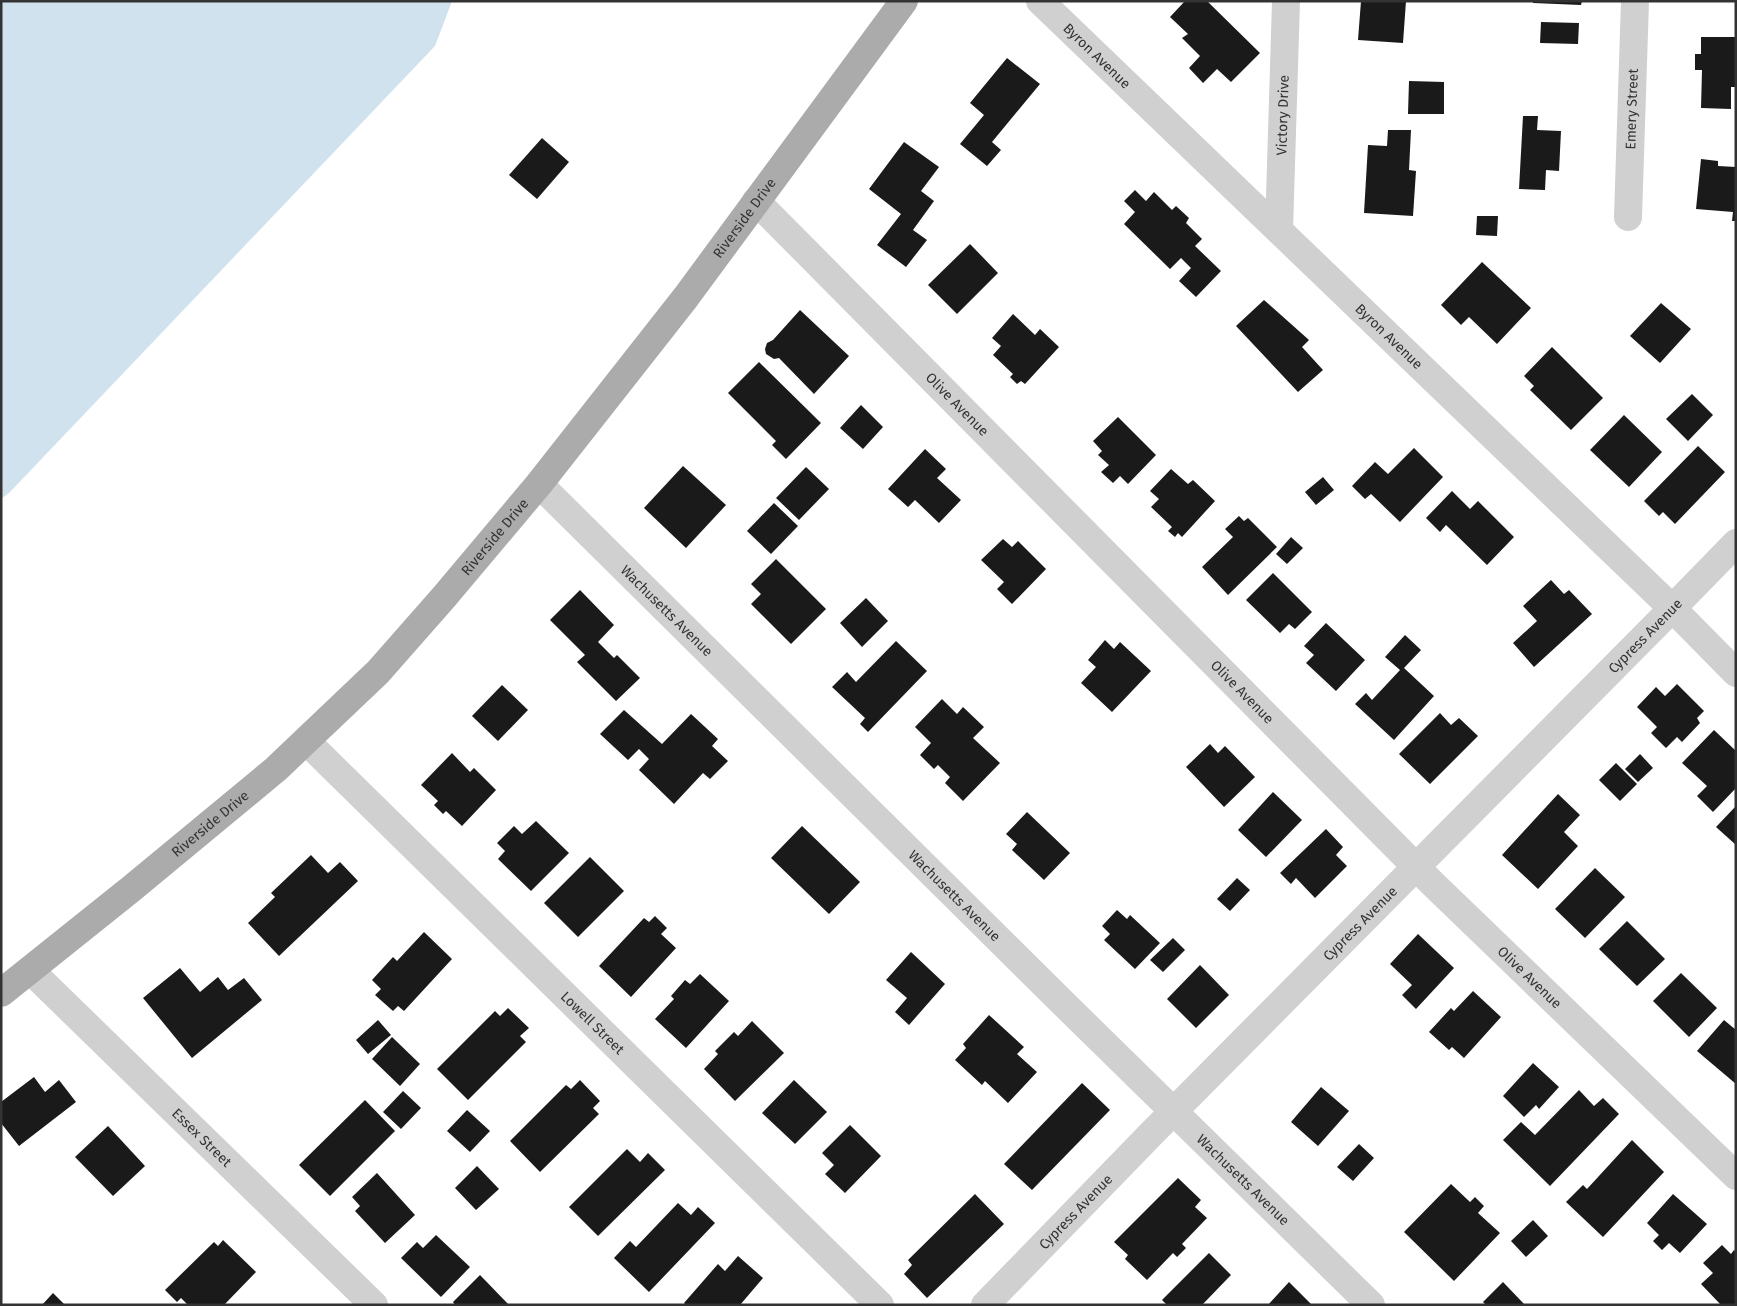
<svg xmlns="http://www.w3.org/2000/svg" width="1737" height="1306" viewBox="0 0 1737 1306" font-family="'Fira Sans',sans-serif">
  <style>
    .water { fill: #cfe2ee }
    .building { fill: #1a1a1a }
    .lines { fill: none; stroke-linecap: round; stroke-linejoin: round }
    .minor { stroke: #d0d0d0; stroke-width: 28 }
    .major { stroke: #ababab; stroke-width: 28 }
    .labels { text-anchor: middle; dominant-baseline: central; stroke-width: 5; stroke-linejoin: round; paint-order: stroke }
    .street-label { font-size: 14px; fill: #333; stroke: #fff }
  </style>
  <rect width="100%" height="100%" fill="#fff"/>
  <path class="water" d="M1,1h451l-17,45 -425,446 -9,7z"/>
  <g class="building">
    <path d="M1185,1h22l53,52 -29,29 -14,-13 -14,14 -14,-15 11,-12 -18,-18 6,-4 -18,-17z"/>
    <path d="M1361,1h45l-3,42 -45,-3z"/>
    <path d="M1533,1h49l-1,4 -48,-2z"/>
    <path d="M1541,22l38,1 -1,21 -38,-1z"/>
    <path d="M1701,37h35v50h-5v22l-30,-1 1,-38h-7v-16h6z"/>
    <path d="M1007,58l33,26 -48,58 9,8 -14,16 -27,-22 24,-29 -14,-12z"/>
    <path d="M1409,81l35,1v32h-36z"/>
    <path d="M1523,116h15l-1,14 24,1 -2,40 -13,-1 -1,20 -26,-1z"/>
    <path d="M1388,130h23l-2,40 7,1 -3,45 -49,-3 4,-68 19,1z"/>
    <path d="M542,138l27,24 -32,37 -28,-24z"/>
    <path d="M904,142l35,25 -18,24 13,10 -21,29 14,10 -21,27 -29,-22 24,-31 -32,-25z"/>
    <path d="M1701,159l17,2v5l18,1v54h-4l1,-9 -37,-3z"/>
    <path d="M1135,190l11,11 8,-9 18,18 4,-4 13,12 -3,5 16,16 -7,7 26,25 -25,26 -17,-16 12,-13 -10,-10 -11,11 -46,-45 11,-12 -11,-11z"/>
    <path d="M1477,216h21l-1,20 -21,-1z"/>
    <path d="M970,244l28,29 -41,41 -29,-29z"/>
    <path d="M1482,262l49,46 -34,36 -28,-27 -8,8 -20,-20z"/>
    <path d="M1264,300l45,40 -7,7 21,23 -25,22 -62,-66z"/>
    <path d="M1661,303l30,26 -31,34 -30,-27z"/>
    <path d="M800,310l49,46 -35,38 -35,-36 -5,1 -8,-5 -1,-5 2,-6 6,-3z"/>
    <path d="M1013,314l22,21 5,-6 19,18 -34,37 -4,-3 -4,3 -7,-7 3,-3 -20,-19 8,-9 -9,-8z"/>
    <path d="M1552,347l51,51 -32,32 -41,-40 4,-4 -10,-10z"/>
    <path d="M759,362l62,61 -35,36 -14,-14 4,-4 -48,-48z"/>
    <path d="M1692,394l21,21 -25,26 -22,-22z"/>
    <path d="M861,405l22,22 -20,22 -23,-21z"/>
    <path d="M1624,415l38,37 -33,35 -39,-37z"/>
    <path d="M1118,417l38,38 -28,29 -8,-8 -7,7 -12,-11 8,-7 -11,-10 4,-4 -9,-10z"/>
    <path d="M1698,446l27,26 -50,52 -12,-12 -4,4 -15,-15z"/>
    <path d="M1414,448l29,29 -43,45 -29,-28 -6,5 -13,-13 23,-24 13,12z"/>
    <path d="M925,449l21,20 -9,9 24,22 -22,23 -24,-23 -7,7 -20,-18z"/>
    <path d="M683,466l43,39 -40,43 -42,-40z"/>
    <path d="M806,467l23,22 -30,31 -23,-22z"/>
    <path d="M1171,469l17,15 5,-4 22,21 -33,36 -4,-4 -3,4 -7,-6 4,-4 -21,-20 8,-8 -9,-8z"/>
    <path d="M1323,477l11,13 -18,15 -11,-13z"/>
    <path d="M1452,491l18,18 8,-8 36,36 -27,28 -41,-40 -6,7 -14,-14z"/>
    <path d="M774,503l24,23 -27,28 -24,-23z"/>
    <path d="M1239,516l5,5 4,-3 29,29 -49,48 -26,-28 31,-30 -8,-8z"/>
    <path d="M1291,537l12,11 -16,16 -11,-10z"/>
    <path d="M1003,539l9,8 6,-6 28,28 -34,35 -15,-15 7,-7 -23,-22z"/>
    <path d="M776,559l50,50 -35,35 -40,-40 10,-10 -10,-10z"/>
    <path d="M1273,573l39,39 -17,17 -6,-5 -9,9 -34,-33z"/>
    <path d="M1551,580l13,14 5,-4 23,24 -58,53 -21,-24 24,-22 -14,-15z"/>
    <path d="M580,590l34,35 -16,17 16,16 3,-3 23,23 -24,23 -39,-39 8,-7 -35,-35z"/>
    <path d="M866,598l22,23 -26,26 -22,-24z"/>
    <path d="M1326,623l39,37 -29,31 -30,-28 8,-8 -10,-9z"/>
    <path d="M1405,635l16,15 -17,18 30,28 -40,44 -39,-36 11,-11 6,7 28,-30 -15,-13z"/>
    <path d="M1105,640l9,9 6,-7 31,29 -39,41 -31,-29 15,-16 -8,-7z"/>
    <path d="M896,641l31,30 -59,61 -8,-8 5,-6 -33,-31 15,-15 9,10z"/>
    <path d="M1677,684l27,27 -7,7 3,5 -18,19 -5,-5 -11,11 -15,-15 6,-6 -20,-20 19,-20 9,9z"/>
    <path d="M502,685l26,25 -30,31 -26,-25z"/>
    <path d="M942,699l15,15 6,-7 21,20 -11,11 27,25 -37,38 -18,-18 5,-6 -12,-12 -4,4 -14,-14 11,-12 -16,-16z"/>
    <path d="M624,710l38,34 29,-30 27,25 -6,7 16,15 -18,18 -7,-6 -29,31 -35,-34 10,-11 -10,-10 -11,11 -28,-26z"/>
    <path d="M1440,713l11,12 8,-7 19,18 -48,48 -31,-30z"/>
    <path d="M1714,730l22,21v37l-23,24 -16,-16 10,-10 -25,-23z"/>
    <path d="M1210,744l8,9 7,-7 30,31 -31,30 -38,-40z"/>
    <path d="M452,753l18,19 4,-4 22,22 -34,36 -16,-15 -3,3 -9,-9 4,-4 -17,-16z"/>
    <path d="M1640,754l13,14 -15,14 -13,-13z"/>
    <path d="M1616,763l21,21 -17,17 -21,-21z"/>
    <path d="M1273,792l29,28 -36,37 -28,-27z"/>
    <path d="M1558,794l22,21 -16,17 14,14 -40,43 -36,-34z"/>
    <path d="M1736,806v39l-20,-18z"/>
    <path d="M1027,812l43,41 -26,27 -32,-30 5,-6 -11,-10z"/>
    <path d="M536,821l33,32 -38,38 -33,-32 7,-8 -8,-8 17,-17 8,8z"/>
    <path d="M802,826l58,56 -31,32 -58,-56z"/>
    <path d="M1326,829l17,18 -7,8 11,11 -32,32 -19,-20 -5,6 -11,-11z"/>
    <path d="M311,855l17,18 12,-11 18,19 -79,75 -31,-33 27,-26 -4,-4z"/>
    <path d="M590,857l34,34 -46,46 -34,-34z"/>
    <path d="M1595,868l30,29 -40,41 -30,-29z"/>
    <path d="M1237,878l13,12 -20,21 -13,-12z"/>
    <path d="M1117,910l10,9 3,-4 30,28 -25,26 -31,-29 6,-6 -8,-8z"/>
    <path d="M655,916l12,12 -6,6 15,14 -45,49 -32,-31 45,-48 5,4z"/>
    <path d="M1627,921l38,38 -28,27 -38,-37z"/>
    <path d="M424,932l28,27 -48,52 -6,-5 -5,5 -18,-16 6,-6 -9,-9 21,-23 4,4z"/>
    <path d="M1418,934l36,34 -38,41 -14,-14 10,-10 -22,-21z"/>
    <path d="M1173,938l12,12 -22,22 -13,-12z"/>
    <path d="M911,952l34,32 -36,41 -14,-13 12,-14 -21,-18z"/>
    <path d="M1200,965l29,30 -33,33 -29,-29z"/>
    <path d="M180,968l20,24 18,-15 10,13 16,-12 18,22 -70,58 -49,-60z"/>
    <path d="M1681,973l36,35 -28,29 -36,-36z"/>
    <path d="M700,974l29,27 -43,47 -31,-29 19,-20 -3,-3 14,-16 5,4z"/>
    <path d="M1473,991l28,26 -37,41 -12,-11 -3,3 -20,-18 22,-24 3,3z"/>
    <path d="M508,1008l21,20 -9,8 6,6 -58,58 -31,-31 58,-58 5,5z"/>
    <path d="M989,1015l35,32 -7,7 20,18 -29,31 -23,-22 -3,4 -27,-25 11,-12 -3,-4z"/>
    <path d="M378,1020l13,15 -23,19 -12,-14z"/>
    <path d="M1724,1020l12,10v54l-39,-33z"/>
    <path d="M752,1021l32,32 -49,48 -31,-32 14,-15 -3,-3 19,-19 4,4z"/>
    <path d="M392,1037l28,27 -20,22 -28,-27z"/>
    <path d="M1533,1063l26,24 -20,22 -3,-4 -12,12 -21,-21z"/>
    <path d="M34,1077l11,15 14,-12 17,22 -57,44 -18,-23v-21z"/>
    <path d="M580,1080l20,21 -7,7 6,6 -59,58 -30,-31 56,-56 5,4z"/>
    <path d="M794,1080l33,32 -32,32 -33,-31z"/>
    <path d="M1082,1083l28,27 -78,80 -28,-26z"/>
    <path d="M1321,1087l28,24 -31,35 -27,-24z"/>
    <path d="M1579,1090l15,16 9,-8 16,16 -69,72 -47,-46 18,-18 14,13z"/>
    <path d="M403,1091l18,17 -20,21 -18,-17z"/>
    <path d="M365,1100l30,31 -65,65 -31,-31z"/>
    <path d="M467,1110l23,21 -20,21 -23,-21z"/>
    <path d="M850,1125l31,31 -36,37 -20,-19 9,-9 -12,-12z"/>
    <path d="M108,1126l37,40 -32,30 -38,-39z"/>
    <path d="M1632,1140l32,32 -61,65 -37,-35 17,-17 4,4z"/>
    <path d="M1359,1144l15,14 -21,23 -16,-14z"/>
    <path d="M627,1149l13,13 8,-9 17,17 -67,66 -29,-29z"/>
    <path d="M477,1166l22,23 -23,21 -21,-22z"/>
    <path d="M377,1173l38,42 -30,28 -30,-32 5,-5 -8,-9z"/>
    <path d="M1178,1178l23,22 -6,7 12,11 -25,26 4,4 -9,9 -4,-4 -26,27 -22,-21 3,-4 -14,-13z"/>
    <path d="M1451,1184l19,18 5,-5 9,9 -6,7 22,20 -46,48 -50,-49z"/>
    <path d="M975,1194l29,30 -77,74 -23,-24 8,-9 -4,-5z"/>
    <path d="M1673,1194l34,30 -27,29 -11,-10 -7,7 -9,-9 6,-6 -12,-12z"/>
    <path d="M678,1203l13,12 7,-8 17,16 -66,69 -35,-34 16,-17 6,6z"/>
    <path d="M1533,1220l15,16 -22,21 -15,-16z"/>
    <path d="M436,1235l34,32 -29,30 -40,-39 16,-16 6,6z"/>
    <path d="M223,1240l33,32 -32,33h-36l-7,-7 -4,4 -12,-12 49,-48 4,4z"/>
    <path d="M1722,1245l9,9 3,-4 2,2v53h-15l-20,-21 12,-11 -10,-10z"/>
    <path d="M1209,1253l22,22 -29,30h-35l-5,-5z"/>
    <path d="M738,1256l25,22 -23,27h-54l-2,-2 34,-39 7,7z"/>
    <path d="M480,1275l29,30h-54l-2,-3z"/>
    <path d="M1289,1282l23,23h-44z"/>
    <path d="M1503,1282l22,23h-39l-3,-3z"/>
    <path d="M53,1293l12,12h-23z"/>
  </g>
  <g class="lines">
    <g class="minor">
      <path id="s1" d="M1040,1l633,608 63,64"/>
      <path id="s2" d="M756,201l677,683 303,292"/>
      <path id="s3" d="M1628,217l7,-216"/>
      <path id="s4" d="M1279,230l7,-229"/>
      <path id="s5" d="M539,484l526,521 306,300"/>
      <path id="s6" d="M306,741l574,564"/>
      <path id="s7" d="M30,970l344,335"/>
      <path id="s8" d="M985,1305l167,-172 504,-508 80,-82"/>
    </g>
    <path class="major" id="s9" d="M1,993l130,-104 145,-120 102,-97 66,-75 95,-113 147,-187 218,-296"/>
  </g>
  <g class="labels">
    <g class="street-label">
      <text stroke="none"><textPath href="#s1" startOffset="79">Byron Avenue</textPath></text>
      <text stroke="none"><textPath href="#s3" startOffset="108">Emery Street</textPath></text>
      <text stroke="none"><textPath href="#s4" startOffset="115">Victory Drive</textPath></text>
      <text stroke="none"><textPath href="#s9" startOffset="1079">Riverside Drive</textPath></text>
      <text stroke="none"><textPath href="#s1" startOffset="484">Byron Avenue</textPath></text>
      <text stroke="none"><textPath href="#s2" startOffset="286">Olive Avenue</textPath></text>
      <text stroke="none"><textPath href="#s9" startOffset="674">Riverside Drive</textPath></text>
      <text stroke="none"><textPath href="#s5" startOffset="180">Wachusetts Avenue</textPath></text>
      <text stroke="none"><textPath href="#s8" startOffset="940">Cypress Avenue</textPath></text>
      <text stroke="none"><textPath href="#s2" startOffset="691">Olive Avenue</textPath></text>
      <text stroke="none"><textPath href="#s9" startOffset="269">Riverside Drive</textPath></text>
      <text stroke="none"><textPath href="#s5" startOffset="585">Wachusetts Avenue</textPath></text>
      <text stroke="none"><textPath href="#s8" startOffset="535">Cypress Avenue</textPath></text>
      <text stroke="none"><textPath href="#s2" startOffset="1096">Olive Avenue</textPath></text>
      <text stroke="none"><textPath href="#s6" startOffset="402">Lowell Street</textPath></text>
      <text stroke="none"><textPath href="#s7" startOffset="240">Essex Street</textPath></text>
      <text stroke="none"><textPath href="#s5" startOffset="990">Wachusetts Avenue</textPath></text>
      <text stroke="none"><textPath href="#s8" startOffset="130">Cypress Avenue</textPath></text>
    </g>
  </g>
  <rect width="1737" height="1306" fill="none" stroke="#333333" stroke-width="5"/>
</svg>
